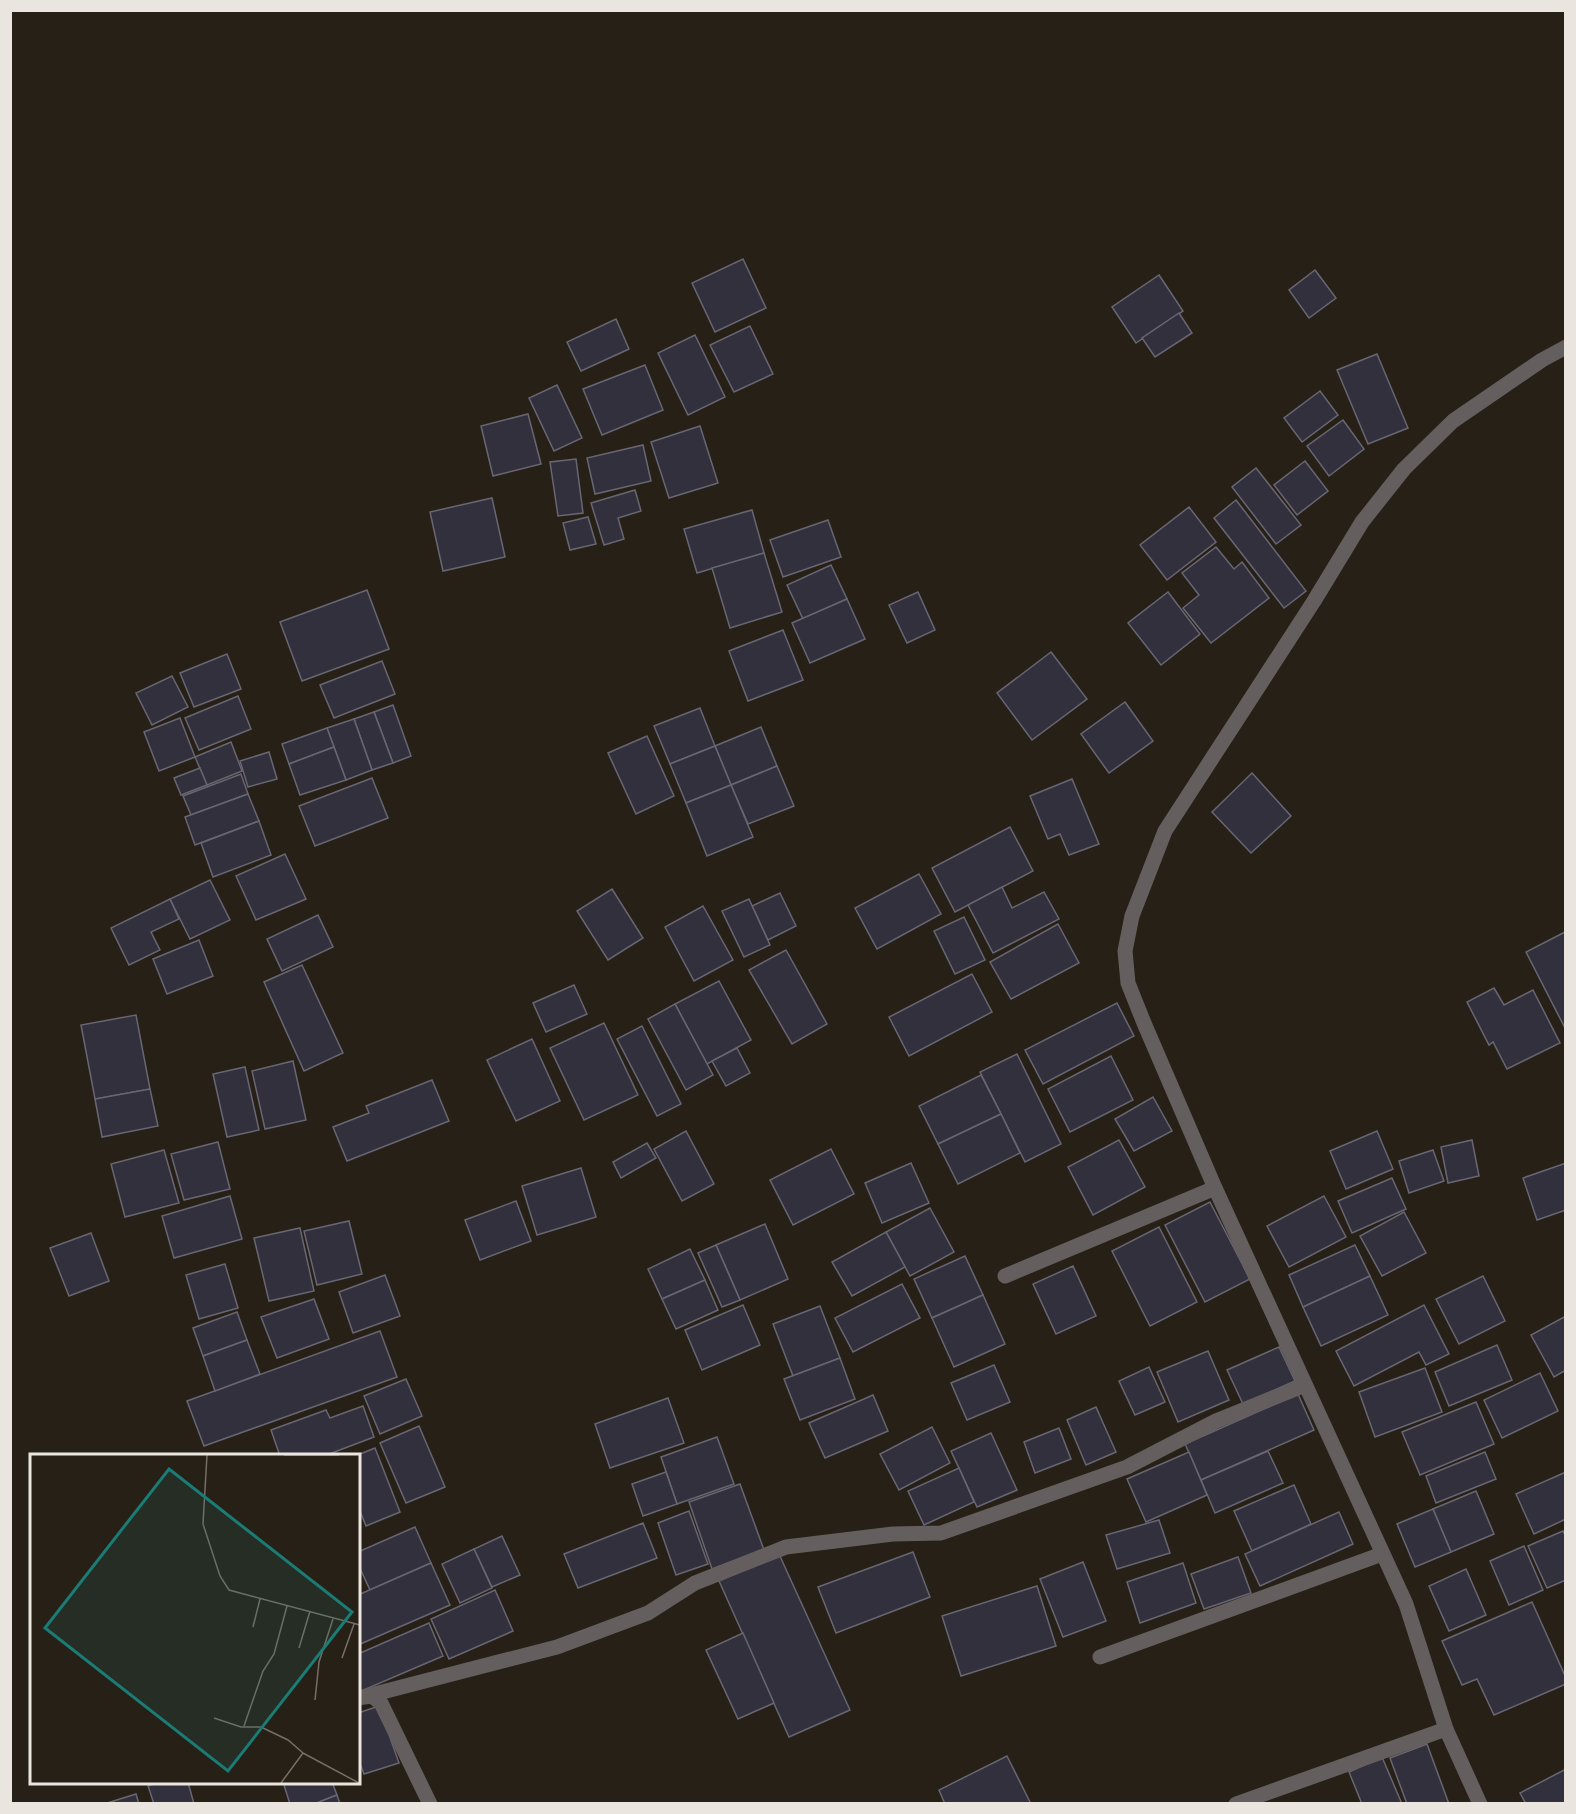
<svg xmlns="http://www.w3.org/2000/svg" width="1576" height="1814" viewBox="0 0 1576 1814" font-family="'Noto Serif',serif">
  <style>
    .building { fill: #32303c; stroke: #686672; stroke-width: 1.5 }
    .lines { fill: none; stroke-linecap: round; stroke-linejoin: round }
    .street { stroke: #645e5e; stroke-width: 15 }
    .inset-road { fill: none; stroke: #756f67; stroke-width: 1.5 }
    .view { fill: #1a7c74; fill-opacity: 0.15; stroke: #1a7c74; stroke-width: 3 }
    .inset-edge { fill: none; stroke: #eae5df; stroke-width: 3 }
  </style>
  <rect width="100%" height="100%" fill="#272017"/>
  <g class="building">
    <path d="M743,259l23,49 -51,24 -23,-49z"/>
    <path d="M1315,270l21,28 -27,20 -20,-28z"/>
    <path d="M1159,275l24,36 -47,32 -24,-36z"/>
    <path d="M1179,313l13,20 -37,24 -13,-19z"/>
    <path d="M616,319l13,30 -48,22 -14,-29z"/>
    <path d="M750,326l23,48 -39,18 -24,-47z"/>
    <path d="M695,335l30,62 -37,18 -30,-62z"/>
    <path d="M1377,354l31,74 -40,16 -31,-74z"/>
    <path d="M645,365l18,45 -61,25 -19,-46z"/>
    <path d="M557,385l25,53 -28,13 -25,-53z"/>
    <path d="M1320,391l18,24 -36,27 -18,-24z"/>
    <path d="M528,414l13,50 -48,12 -12,-50z"/>
    <path d="M1343,420l21,29 -35,27 -22,-30z"/>
    <path d="M700,426l18,57 -49,15 -18,-56z"/>
    <path d="M643,445l8,36 -56,13 -8,-36z"/>
    <path d="M576,459l7,54 -25,3 -8,-54z"/>
    <path d="M1305,461l23,30 -31,24 -23,-30z"/>
    <path d="M1256,468l45,57 -25,19 -44,-57z"/>
    <path d="M635,490l6,21 -23,7 6,21 -20,6 -13,-42z"/>
    <path d="M492,498l13,59 -62,14 -13,-59z"/>
    <path d="M1236,500l70,91 -22,17 -70,-90z"/>
    <path d="M1189,507l27,35 -49,38 -27,-35z"/>
    <path d="M752,510l12,43 -67,20 -13,-44z"/>
    <path d="M588,517l8,27 -26,6 -7,-27z"/>
    <path d="M828,520l13,37 -58,20 -13,-37z"/>
    <path d="M1216,547l18,22 8,-7 27,36 -58,45 -28,-35 16,-13 -17,-22z"/>
    <path d="M764,553l18,59 -52,16 -18,-60z"/>
    <path d="M831,565l16,34 -44,20 -16,-34z"/>
    <path d="M367,590l22,59 -87,32 -22,-59z"/>
    <path d="M918,592l17,38 -28,13 -18,-38z"/>
    <path d="M1168,592l32,42 -39,31 -33,-42z"/>
    <path d="M847,599l18,40 -55,24 -18,-40z"/>
    <path d="M783,630l20,50 -55,21 -19,-50z"/>
    <path d="M1051,652l36,47 -55,41 -35,-47z"/>
    <path d="M227,654l14,35 -47,18 -14,-34z"/>
    <path d="M382,661l13,33 -61,24 -14,-33z"/>
    <path d="M172,676l16,31 -36,18 -16,-32z"/>
    <path d="M238,696l13,33 -52,21 -14,-32z"/>
    <path d="M1125,702l28,39 -44,32 -28,-39z"/>
    <path d="M393,705l18,51 -18,7 -19,-51z"/>
    <path d="M700,708l15,38 -45,18 -16,-38z"/>
    <path d="M374,712l19,51 -21,7 -18,-51z"/>
    <path d="M180,718l15,39 -36,14 -15,-39z"/>
    <path d="M354,719l18,51 -26,10 -19,-52z"/>
    <path d="M761,727l16,39 -46,19 -16,-39z"/>
    <path d="M327,728l7,19 -45,17 -7,-20z"/>
    <path d="M647,736l27,60 -38,18 -28,-61z"/>
    <path d="M231,742l11,29 -35,14 -12,-28z"/>
    <path d="M715,746l16,39 -45,18 -16,-39z"/>
    <path d="M334,747l12,33 -46,15 -11,-31z"/>
    <path d="M269,752l8,27 -29,8 -8,-26z"/>
    <path d="M777,766l17,40 -46,18 -17,-39z"/>
    <path d="M200,768l7,17 -26,10 -7,-17z"/>
    <path d="M1252,773l39,43 -40,37 -39,-41z"/>
    <path d="M241,774l7,20 -57,21 -8,-19z"/>
    <path d="M372,778l16,40 -73,28 -16,-40z"/>
    <path d="M1072,779l27,65 -30,11 -9,-21 -12,5 -18,-43z"/>
    <path d="M731,785l22,52 -46,19 -21,-53z"/>
    <path d="M248,794l11,27 -64,24 -10,-28z"/>
    <path d="M259,821l12,34 -58,22 -12,-34z"/>
    <path d="M1010,827l23,44 -78,41 -23,-44z"/>
    <path d="M285,854l21,45 -50,21 -20,-44z"/>
    <path d="M919,874l22,40 -64,35 -22,-41z"/>
    <path d="M210,880l20,40 -40,19 -20,-40z"/>
    <path d="M1002,887l10,21 32,-16 15,27 -66,34 -25,-48z"/>
    <path d="M612,889l31,49 -35,22 -31,-49z"/>
    <path d="M780,893l16,33 -28,14 -16,-34z"/>
    <path d="M170,899l9,20 -28,13 9,18 -31,15 -18,-37z"/>
    <path d="M749,899l21,46 -26,12 -22,-46z"/>
    <path d="M703,906l30,54 -39,21 -29,-54z"/>
    <path d="M318,915l15,32 -51,24 -15,-32z"/>
    <path d="M964,917l21,43 -30,14 -21,-43z"/>
    <path d="M1058,924l21,39 -68,36 -21,-37z"/>
    <path d="M1565,932l1,1v97l-40,-78z"/>
    <path d="M199,940l14,36 -46,18 -14,-35z"/>
    <path d="M786,950l41,74 -35,20 -43,-74z"/>
    <path d="M302,965l41,88 -39,18 -40,-89z"/>
    <path d="M972,974l20,38 -83,44 -20,-39z"/>
    <path d="M719,981l32,59 -44,24 -32,-60z"/>
    <path d="M574,985l13,29 -41,18 -13,-29z"/>
    <path d="M1494,988l10,17 29,-15 27,53 -53,26 -14,-27 -4,3 -22,-43z"/>
    <path d="M1117,1003l17,33 -91,48 -18,-34z"/>
    <path d="M675,1004l38,71 -27,15 -38,-71z"/>
    <path d="M136,1015l14,74 -55,10 -14,-74z"/>
    <path d="M604,1023l34,72 -54,25 -34,-72z"/>
    <path d="M642,1026l39,78 -24,12 -40,-77z"/>
    <path d="M532,1039l28,62 -44,20 -29,-61z"/>
    <path d="M737,1048l13,25 -24,13 -14,-25z"/>
    <path d="M1017,1054l44,90 -36,18 -45,-90z"/>
    <path d="M1111,1056l22,44 -63,32 -22,-43z"/>
    <path d="M293,1061l13,59 -41,9 -13,-58z"/>
    <path d="M245,1067l14,63 -32,7 -14,-63z"/>
    <path d="M981,1075l20,39 -63,30 -19,-38z"/>
    <path d="M432,1080l17,41 -102,40 -14,-34 36,-14 -3,-7z"/>
    <path d="M150,1089l8,37 -56,11 -7,-38z"/>
    <path d="M1153,1097l19,34 -38,20 -19,-32z"/>
    <path d="M1001,1114l19,39 -62,31 -20,-40z"/>
    <path d="M686,1131l28,53 -32,17 -28,-52z"/>
    <path d="M1377,1131l16,38 -47,20 -16,-38z"/>
    <path d="M1119,1140l26,47 -52,28 -25,-48z"/>
    <path d="M1472,1140l7,36 -31,7 -7,-36z"/>
    <path d="M218,1142l12,47 -46,11 -13,-46z"/>
    <path d="M647,1143l9,15 -35,20 -8,-16z"/>
    <path d="M831,1149l23,45 -61,31 -23,-45z"/>
    <path d="M164,1150l15,53 -54,14 -14,-53z"/>
    <path d="M1433,1150l11,31 -35,12 -10,-32z"/>
    <path d="M911,1163l18,40 -47,20 -17,-40z"/>
    <path d="M1566,1163v47l-29,10 -14,-42z"/>
    <path d="M581,1168l15,49 -59,18 -15,-49z"/>
    <path d="M1392,1178l14,31 -54,24 -14,-32z"/>
    <path d="M230,1196l12,43 -68,19 -12,-42z"/>
    <path d="M1324,1196l22,41 -57,30 -22,-41z"/>
    <path d="M516,1201l15,40 -51,19 -15,-40z"/>
    <path d="M1210,1202l40,77 -45,23 -40,-77z"/>
    <path d="M930,1208l24,44 -44,24 -24,-44z"/>
    <path d="M1404,1212l22,41 -44,23 -22,-40z"/>
    <path d="M349,1221l13,53 -45,11 -13,-54z"/>
    <path d="M765,1224l23,55 -48,21 -24,-55z"/>
    <path d="M1159,1227l38,75 -47,24 -38,-75z"/>
    <path d="M300,1228l14,63 -45,10 -15,-63z"/>
    <path d="M886,1232l19,35 -53,29 -20,-34z"/>
    <path d="M91,1233l18,48 -40,15 -19,-48z"/>
    <path d="M716,1245l24,55 -18,7 -24,-54z"/>
    <path d="M1355,1245l15,31 -67,31 -14,-32z"/>
    <path d="M690,1249l15,31 -43,19 -14,-30z"/>
    <path d="M965,1256l18,39 -51,23 -18,-39z"/>
    <path d="M225,1264l13,44 -39,11 -13,-44z"/>
    <path d="M1073,1266l23,50 -40,18 -23,-50z"/>
    <path d="M385,1275l15,41 -47,17 -14,-41z"/>
    <path d="M1370,1276l18,39 -67,31 -18,-39z"/>
    <path d="M1483,1276l22,45 -46,23 -23,-45z"/>
    <path d="M705,1280l13,30 -42,19 -14,-30z"/>
    <path d="M902,1284l18,34 -67,34 -18,-34z"/>
    <path d="M983,1295l22,49 -51,23 -22,-49z"/>
    <path d="M314,1299l15,40 -52,19 -16,-41z"/>
    <path d="M743,1305l17,40 -58,25 -17,-40z"/>
    <path d="M1424,1305l25,49 -23,11 -7,-13 -65,34 -18,-35z"/>
    <path d="M820,1306l20,52 -47,18 -20,-52z"/>
    <path d="M237,1312l10,28 -44,16 -10,-28z"/>
    <path d="M1566,1316v54l-12,7 -23,-42z"/>
    <path d="M380,1331l17,46 -193,69 -17,-45z"/>
    <path d="M247,1340l13,34 -45,17 -12,-35z"/>
    <path d="M1497,1345l15,35 -63,26 -14,-34z"/>
    <path d="M1279,1347l16,34 -52,23 -16,-34z"/>
    <path d="M1208,1351l21,49 -51,22 -21,-50z"/>
    <path d="M840,1358l15,41 -55,21 -16,-41z"/>
    <path d="M994,1365l16,37 -43,18 -16,-37z"/>
    <path d="M1149,1367l16,35 -30,13 -16,-34z"/>
    <path d="M1425,1368l17,44 -67,25 -16,-45z"/>
    <path d="M1540,1373l18,38 -56,27 -18,-38z"/>
    <path d="M406,1379l16,37 -42,18 -16,-38z"/>
    <path d="M1298,1394l16,36 -113,50 -16,-36z"/>
    <path d="M873,1395l15,36 -63,27 -16,-35z"/>
    <path d="M668,1398l16,45 -74,25 -15,-44z"/>
    <path d="M1476,1402l18,42 -74,31 -18,-43z"/>
    <path d="M363,1406l11,31 -50,19h-44l-9,-26 55,-20 4,8z"/>
    <path d="M1096,1407l20,45 -30,13 -19,-45z"/>
    <path d="M419,1426l26,61 -39,16 -26,-60z"/>
    <path d="M932,1427l18,36 -51,27 -19,-36z"/>
    <path d="M1059,1428l12,31 -36,14 -11,-31z"/>
    <path d="M991,1433l26,57 -40,17 -26,-56z"/>
    <path d="M717,1437l17,47 -57,20 -16,-47z"/>
    <path d="M375,1448l25,64 -34,14 -8,-20v-50h-3z"/>
    <path d="M1268,1451l15,32 -68,30 -14,-33z"/>
    <path d="M1189,1452l18,43 -61,27 -19,-43z"/>
    <path d="M1485,1452l11,27 -60,24 -10,-27z"/>
    <path d="M959,1468l15,34 -50,23 -16,-34z"/>
    <path d="M666,1472l11,32 -34,12 -11,-32z"/>
    <path d="M1566,1472v47l-32,15 -18,-40z"/>
    <path d="M740,1484l24,66 -52,19 -23,-67z"/>
    <path d="M1294,1485l17,39 -59,27 -18,-40z"/>
    <path d="M1476,1491l18,43 -43,18 -18,-43z"/>
    <path d="M1433,1509l18,43 -36,15 -18,-43z"/>
    <path d="M689,1511l19,53 -32,11 -18,-52z"/>
    <path d="M1339,1512l14,32 -93,42 -15,-32z"/>
    <path d="M1159,1520l11,33 -53,16 -11,-34z"/>
    <path d="M643,1523l14,35 -79,30 -14,-34z"/>
    <path d="M415,1527l16,36 -61,27 -12,-26v-12z"/>
    <path d="M1563,1531l3,6v43l-19,8 -19,-42z"/>
    <path d="M502,1536l18,39 -28,12 -18,-38z"/>
    <path d="M1524,1546l19,44 -34,15 -19,-44z"/>
    <path d="M474,1549l18,39 -32,15 -18,-39z"/>
    <path d="M913,1552l17,45 -94,36 -18,-46z"/>
    <path d="M779,1554l71,156 -61,27 -70,-156z"/>
    <path d="M1238,1557l13,36 -47,16 -13,-35z"/>
    <path d="M1083,1562l23,59 -43,16 -23,-58z"/>
    <path d="M431,1563l19,42 -92,40v-50z"/>
    <path d="M1183,1563l13,40 -56,20 -13,-41z"/>
    <path d="M1466,1569l20,46 -37,16 -20,-45z"/>
    <path d="M1037,1586l19,60 -95,30 -19,-60z"/>
    <path d="M495,1590l18,41 -64,28 -18,-40z"/>
    <path d="M1532,1602l34,76v6l-72,31 -17,-36 -15,6 -20,-44z"/>
    <path d="M429,1623l14,33 -84,36 -1,-38z"/>
    <path d="M743,1633l31,70 -36,16 -32,-69z"/>
    <path d="M379,1706l20,57 -35,11 -6,-16v-45z"/>
    <path d="M1427,1744l22,60h-42l-17,-46z"/>
    <path d="M1007,1756l24,48h-86l-6,-14z"/>
    <path d="M1382,1757l20,47h-40l-13,-32z"/>
    <path d="M1566,1769v35h-40l-6,-11z"/>
    <path d="M160,1782h28l6,22h-40l-6,-18z"/>
    <path d="M283,1782h49l5,13 -23,9h-24z"/>
    <path d="M136,1794l3,10h-35z"/>
    <path d="M337,1795l3,9h-26z"/>
  </g>
  <g class="lines">
    <g class="street">
      <path d="M1005,1276l210,-88"/>
      <path d="M1100,1657l282,-103"/>
      <path d="M364,1697l8,-1 9,7 49,101"/>
      <path d="M359,1698l198,-51 91,-34 47,-30 91,-36 107,-13 48,-1 186,-66 89,-46 89,-36"/>
      <path d="M1236,1804l210,-75"/>
      <path d="M1480,1804l-34,-75 -40,-125 -191,-416 -71,-165 -16,-40 -3,-32 7,-35 33,-85 149,-230 48,-79 42,-53 49,-48 89,-61 24,-13"/>
    </g>
  </g>
  <g transform="translate(30 1454)">
    <rect width="330" height="330" fill="#272017"/>
    <path class="inset-road" d="M177,1l-4,69 17,52 9,14 131,35M254,1h55M223,173l7,-28M269,194l11,-37M312,204l12,-34M285,246l4,-38 14,-43M184,264l27,9h20l27,13 15,13M214,272l19,-55 11,-17 13,-48M251,329l22,-30 56,30"/>
    <path class="view" d="M139,15l183,143 -124,159 -183,-143z"/>
    <rect width="330" height="330" class="inset-edge"/>
  </g>
  <rect width="1576" height="1814" fill="none" stroke="#eae5df" stroke-width="24"/>
</svg>
